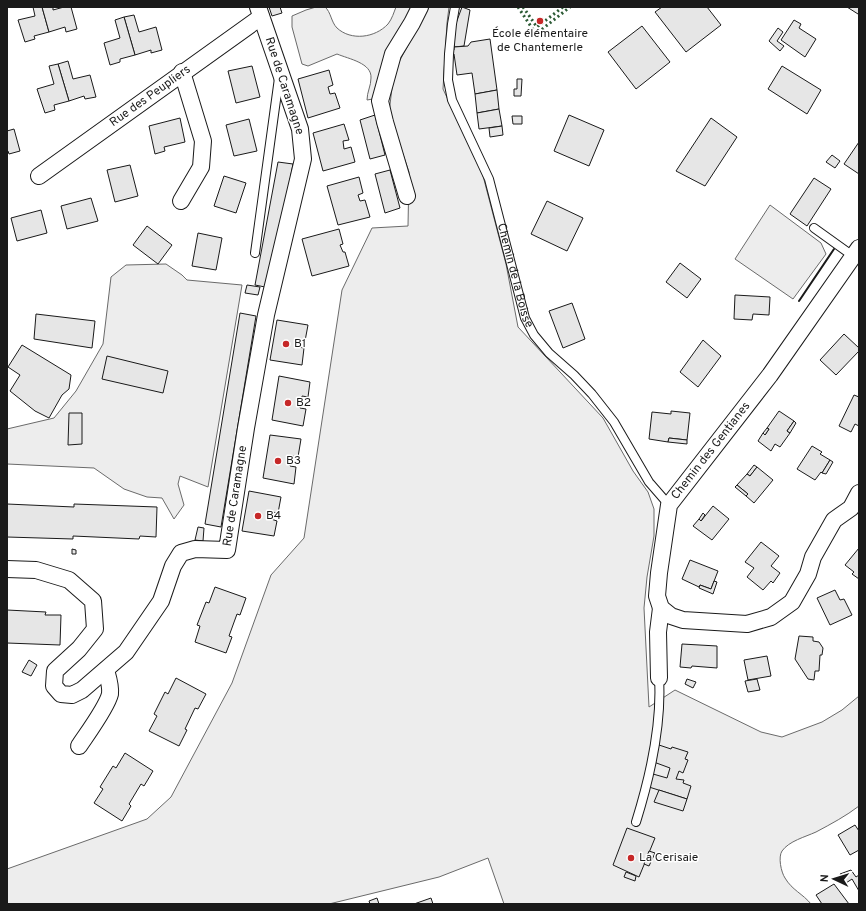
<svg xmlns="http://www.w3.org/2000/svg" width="866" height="911" viewBox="0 0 866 911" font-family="Overpass,sans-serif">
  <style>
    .green { fill: #ededed; stroke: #6a6a6a }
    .building { fill: #e6e6e6; stroke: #1a1a1a }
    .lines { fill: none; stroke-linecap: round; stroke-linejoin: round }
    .service-casing { stroke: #1a1a1a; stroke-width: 10 }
    .minor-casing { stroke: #1a1a1a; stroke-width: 18 }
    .service { stroke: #fff; stroke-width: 8 }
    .minor { stroke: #fff; stroke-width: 16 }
    .hedge { stroke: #2b5a34; stroke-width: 3; stroke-dasharray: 2 3; stroke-linecap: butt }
    .wall { stroke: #1a1a1a; stroke-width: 2 }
    .poi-dot { fill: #c62828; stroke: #fff; stroke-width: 1.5 }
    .labels { text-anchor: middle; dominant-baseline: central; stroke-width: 3; stroke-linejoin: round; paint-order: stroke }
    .poi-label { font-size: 12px; fill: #1a1a1a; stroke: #fff; text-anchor: start }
    .street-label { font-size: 12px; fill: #1a1a1a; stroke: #fff }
  </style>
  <rect width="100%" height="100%" fill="#fff"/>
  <g class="green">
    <path d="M316,7h9c6,5 6,15 12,21 14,13 38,10 51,-4 4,-5 6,-12 8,-17h18l-41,92 -6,1c0,-8 4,-14 4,-22 1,-15 -22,-19 -34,-24l-29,12 -6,-2 -10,-37v-11l14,-6z"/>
    <path d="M429,7h20l-2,16 -4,66 39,83 24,92 12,63 85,91 30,53 15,21 6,17v27l-7,41 -3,31 5,99 26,-17 86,42 21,5 40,-15 20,-12 17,-14v110c-13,10 -28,18 -43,26 -11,5 -27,9 -34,19 -4,6 -1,21 3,27 7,12 18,16 26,26h-307l-16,-46 -49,19 -110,27h-322v-35l140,-50 24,-22 61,-114 39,-108 33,-37 38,-248 30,-62 36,-2 1,-54 -20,-59 5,-42z"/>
    <path d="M770,205l51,38 5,11 -33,45 -58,-40z"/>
    <path d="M166,264l16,11 5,5 55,5 -34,202 -28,-11 -2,8 6,21 -10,14 -12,-21 -15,-1 -23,-8 -30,-21 -87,-4v-35l47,-11 22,-27 27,-47 8,-67 15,-12z"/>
  </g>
  <g class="building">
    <path d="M33,7h9l7,25 -15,4 1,3 -10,3 -7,-22 17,-4z"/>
    <path d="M42,7h11v3l11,-3h7l6,22 -11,3 -1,-5 -16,5z"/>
    <path d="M269,7h11l2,6 -10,3z"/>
    <path d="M462,7l8,3 -6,36 -10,1 1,-21z"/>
    <path d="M662,7h45l14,18 -35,27 -31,-40z"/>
    <path d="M847,7h12v6l-1,1z"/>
    <path d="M134,15l5,17 17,-5 6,23 -11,3v-3l-16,5 -11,-38z"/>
    <path d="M124,17l11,38 -15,4v3l-10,3 -6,-22 16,-5 -5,-18z"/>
    <path d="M794,20l7,4 -2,4 17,11 -11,18 -24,-17z"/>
    <path d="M642,26l28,36 -34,27 -28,-37z"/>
    <path d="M778,28l5,4 -6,9 7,5 -4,5 -11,-10z"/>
    <path d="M490,39l7,51 -22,4 -3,-21 -15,2 -3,-21h-1l-1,-4h2v-3l14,-1 3,-4z"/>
    <path d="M68,61l5,18 17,-4 6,22 -11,2 -1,-3 -15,5 -11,-37z"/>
    <path d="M58,64l11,37 -15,4 1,5 -10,3 -8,-24 17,-5 -5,-18z"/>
    <path d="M252,66l8,31 -24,6 -8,-32z"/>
    <path d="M782,66l39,24 -14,24 -39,-25z"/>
    <path d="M329,70l4,15 -5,2 2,7 5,-1 5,15 -32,10 -10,-39z"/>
    <path d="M517,79h5l-1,17h-7v-7h3z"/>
    <path d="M497,90l2,19 -22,4 -2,-19z"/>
    <path d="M499,109l3,17 -23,3 -2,-16z"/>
    <path d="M375,115l10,40 -15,4 -10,-39z"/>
    <path d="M569,115l35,15 -15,36 -35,-15z"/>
    <path d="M512,116h10v8h-9z"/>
    <path d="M180,118l5,24 -21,5 1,4 -10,3 -6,-28z"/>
    <path d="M711,118l26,19 -32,49 -29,-15z"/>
    <path d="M249,119l8,32 -23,5 -8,-31z"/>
    <path d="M344,124l5,16 -6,1 1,8 7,-2 4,15 -32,9 -10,-38z"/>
    <path d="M502,126l1,9 -13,2 -1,-9z"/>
    <path d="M14,129l6,22 -11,3 -1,-3 -1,1v-21z"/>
    <path d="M859,142v32l-15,-10z"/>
    <path d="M832,155l8,6 -5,7 -9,-6z"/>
    <path d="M278,162l15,2 -23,124 -15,-3z"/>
    <path d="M130,165l8,31 -23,6 -8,-32z"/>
    <path d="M390,170l10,38 -15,5 -10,-39z"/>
    <path d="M224,176l22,7 -10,30 -22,-7z"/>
    <path d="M359,177l4,16 -5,2 2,6 5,-1 5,17 -32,8 -11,-39z"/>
    <path d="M814,178l17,11 -24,37 -17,-12z"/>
    <path d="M91,198l7,23 -31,8 -6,-23z"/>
    <path d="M547,201l36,17 -16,33 -36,-17z"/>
    <path d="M41,210l6,23 -30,8 -6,-23z"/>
    <path d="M147,226l25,19 -14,19 -25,-19z"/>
    <path d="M339,229l4,15 -3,1 3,7h2l4,14 -37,10 -10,-37z"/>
    <path d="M198,233l24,5 -6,32 -24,-4z"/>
    <path d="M680,263l21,16 -14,19 -21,-16z"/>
    <path d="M247,285l13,2 -2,8 -13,-2z"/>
    <path d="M735,295l35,2 -1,18 -16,-1 -1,6 -18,-1z"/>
    <path d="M572,303l13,36 -22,9 -14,-37z"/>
    <path d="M240,313l16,3 -35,211 -16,-3z"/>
    <path d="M36,314l59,7 -3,27 -58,-9z"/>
    <path d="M277,320l31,5 -3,16 -6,-1 -1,7 6,1 -2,17 -32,-5z"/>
    <path d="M844,334l15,14v3l-23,24 -16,-15z"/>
    <path d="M703,340l18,16 -23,31 -18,-15z"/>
    <path d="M22,345l49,30 -2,14 -7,6 -13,23 -14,-7 -25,-20 10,-16 -12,-8z"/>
    <path d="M107,356l61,15 -5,22 -61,-14z"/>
    <path d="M279,376l31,6 -2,15 -6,-1 -2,12 6,1 -3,17 -31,-6z"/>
    <path d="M854,395l5,2v29l-4,-2 -4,8 -12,-6z"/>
    <path d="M671,411l19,2 -3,27 -18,-2 -1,4 -19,-3 3,-27 19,2z"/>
    <path d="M779,411l15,10 -7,10 3,2 -10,14 -5,-3 -4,7 -13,-10 5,-8 2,2 4,-6 -2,-1z"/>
    <path d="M69,413h13v31l-14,1z"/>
    <path d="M794,421l2,2 -6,10 -3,-2z"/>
    <path d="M767,428l2,1 -4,6 -2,-2z"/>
    <path d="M270,435l31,4 -3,18 -6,-1 -2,10 6,1 -2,17 -31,-6z"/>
    <path d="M669,438l18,2v4l-19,-2z"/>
    <path d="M812,446l10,6 -2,2 10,6 -8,13 -1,-1 -6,8 -18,-11z"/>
    <path d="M830,460l3,2 -7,12 -4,-1z"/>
    <path d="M754,465l3,2 -7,9 -3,-2z"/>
    <path d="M757,467l16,13 -19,23 -8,-7 2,-2 -11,-9 10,-11 3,2z"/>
    <path d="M737,485l11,9 -2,2 -11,-9z"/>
    <path d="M249,491l32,6 -3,16 -6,-1 -1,7 6,2 -3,15 -32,-5z"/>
    <path d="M7,504l67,3v-3l83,3 -1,30 -16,-1 -1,3 -66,-3v3l-66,-2z"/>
    <path d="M713,506l16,13 -17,21 -19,-14 6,-7 2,2z"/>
    <path d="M703,513l2,2 -4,6 -2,-2z"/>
    <path d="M198,527l6,1 -1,13 -8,-1z"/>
    <path d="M761,542l18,14 -8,10 9,7 -7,10 -2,-2 -8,9 -16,-13 7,-9 -9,-6z"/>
    <path d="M859,548v31l-7,-5 2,-2 -9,-7z"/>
    <path d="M72,549l4,1v4h-4z"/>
    <path d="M690,560l28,11 -7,18 -11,-4 -1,2 -17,-8z"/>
    <path d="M714,581l3,1 -4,12 -14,-6 1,-3 11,4z"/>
    <path d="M215,587l31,11 -6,17 -3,-1 -8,22 3,1 -6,16 -31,-11 5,-16 -3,-1 9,-23 3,1z"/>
    <path d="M835,590l5,10 4,-1 8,16 -22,10 -13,-27z"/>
    <path d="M7,610l39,2 -1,3h16l-1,30 -53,-2z"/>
    <path d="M799,636l14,1v4l6,1 4,6 -1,7h-2l-1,16h-4l-1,9 -6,-1 -13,-20z"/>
    <path d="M682,644l35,2v22l-25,-2 -1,2 -11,-1z"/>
    <path d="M767,656l4,20 -23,4 -4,-20z"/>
    <path d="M29,660l8,5 -6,11 -9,-4z"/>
    <path d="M176,678l30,16 -8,15 -3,-1 -10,21 2,1 -8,16 -30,-15 8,-15 -3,-2 11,-22 3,2z"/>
    <path d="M687,679l9,3 -3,6 -8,-4z"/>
    <path d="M757,679l3,11 -12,2 -3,-11z"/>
    <path d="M656,744l15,5 1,-2 16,5 -3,7 3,1 -5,13 -4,-2 -3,8 8,1 -1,3 8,3 -4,13 -38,-12 4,-13 14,4 3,-10 -19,-7z"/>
    <path d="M125,753l28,18 -9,15 -3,-2 -12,20 2,2 -9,15 -28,-18 9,-14 -3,-2 13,-21 3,2z"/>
    <path d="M659,790l28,9 -4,12 -29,-9z"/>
    <path d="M855,825l4,6v19l-9,5 -12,-20z"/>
    <path d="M627,828l28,10 -16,39 -26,-12z"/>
    <path d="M649,851l6,2 -6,13 -5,-2z"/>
    <path d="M851,870l5,7 3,-2v16l-7,-12 -6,4 -6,-9z"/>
    <path d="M626,872l10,4 -1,5 -11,-4z"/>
    <path d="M834,884l15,20h-27l-6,-9z"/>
    <path d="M377,898l2,6h-9l-1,-3z"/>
    <path d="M431,898l2,6h-19z"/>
  </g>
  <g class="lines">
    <g class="service-casing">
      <g id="service">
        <path id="s1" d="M455,7l-3,17 -3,30 -1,26 4,20 37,79 36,139 9,17 15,18 25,22 18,19 22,28 35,60 20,23"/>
        <path d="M814,228l39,28"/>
        <path d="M255,253l24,-175"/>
        <path d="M636,822c14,-45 26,-97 23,-144"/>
      </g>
    </g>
    <g class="minor-casing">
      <g id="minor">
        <path id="s2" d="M39,176l222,-159"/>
        <path d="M407,196l-22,-74 -5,-21 13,-47 19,-31 8,-16"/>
        <path d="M181,201l20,-34 2,-26 -21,-69"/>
        <path d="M859,248l-89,127 -101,130 -10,68 -2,23 4,12 10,8 12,4 64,4 24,-7 21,-15 16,-28 5,-17 21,-37 17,-12 8,-15"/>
        <path id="s3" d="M7,569l29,1 33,10 24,21 2,28 -16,20 -24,22 -1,15 7,8 11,1 10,-5 44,-38 35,-51 12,-35 8,-13 14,-4 32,1 19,-122 20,-113 37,-156 -3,-30 -42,-122"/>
        <path d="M659,678l-1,-46 3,-24"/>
        <path d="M79,746c8,-12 28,-39 31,-52 1,-8 -2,-17 -4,-24"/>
      </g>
    </g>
    <use href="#service" class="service"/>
    <use href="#minor" class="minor"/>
    <g class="hedge">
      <path d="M518,7l18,27 34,-27"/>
      <path d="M523,7l14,20 26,-20"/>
    </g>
    <path class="wall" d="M799,301l35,-52"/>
  </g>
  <g class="poi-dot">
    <circle cx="540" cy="21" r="4"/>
    <circle cx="286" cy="344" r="4"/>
    <circle cx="288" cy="403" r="4"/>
    <circle cx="278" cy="461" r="4"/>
    <circle cx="258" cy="516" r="4"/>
    <circle cx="631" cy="858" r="4"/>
  </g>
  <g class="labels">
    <g class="poi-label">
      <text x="540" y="34" text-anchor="middle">École élémentaire<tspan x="540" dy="14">de Chantemerle</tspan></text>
      <text x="294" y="344">B1</text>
      <text x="296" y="403">B2</text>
      <text x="286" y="461">B3</text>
      <text x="266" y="516">B4</text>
      <text x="639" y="858">La Cerisaie</text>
    </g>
    <g class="street-label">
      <text transform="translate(284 86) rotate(72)">Rue de Caramagne</text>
      <text stroke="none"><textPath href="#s2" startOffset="137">Rue des Peupliers</textPath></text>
      <text stroke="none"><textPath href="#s1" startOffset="281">Chemin de la Boisse</textPath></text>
      <text transform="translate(711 451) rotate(-52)">Chemin des Gentianes</text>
      <text stroke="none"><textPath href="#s3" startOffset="503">Rue de Caramagne</textPath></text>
    </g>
  </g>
  <rect width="866" height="911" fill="none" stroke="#1a1a1a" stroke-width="16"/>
  <g transform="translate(834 879) rotate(274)" stroke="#ffffff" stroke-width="3" paint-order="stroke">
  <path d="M0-3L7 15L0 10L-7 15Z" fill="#1a1a1a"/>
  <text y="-6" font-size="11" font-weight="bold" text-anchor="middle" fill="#1a1a1a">N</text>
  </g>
</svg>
